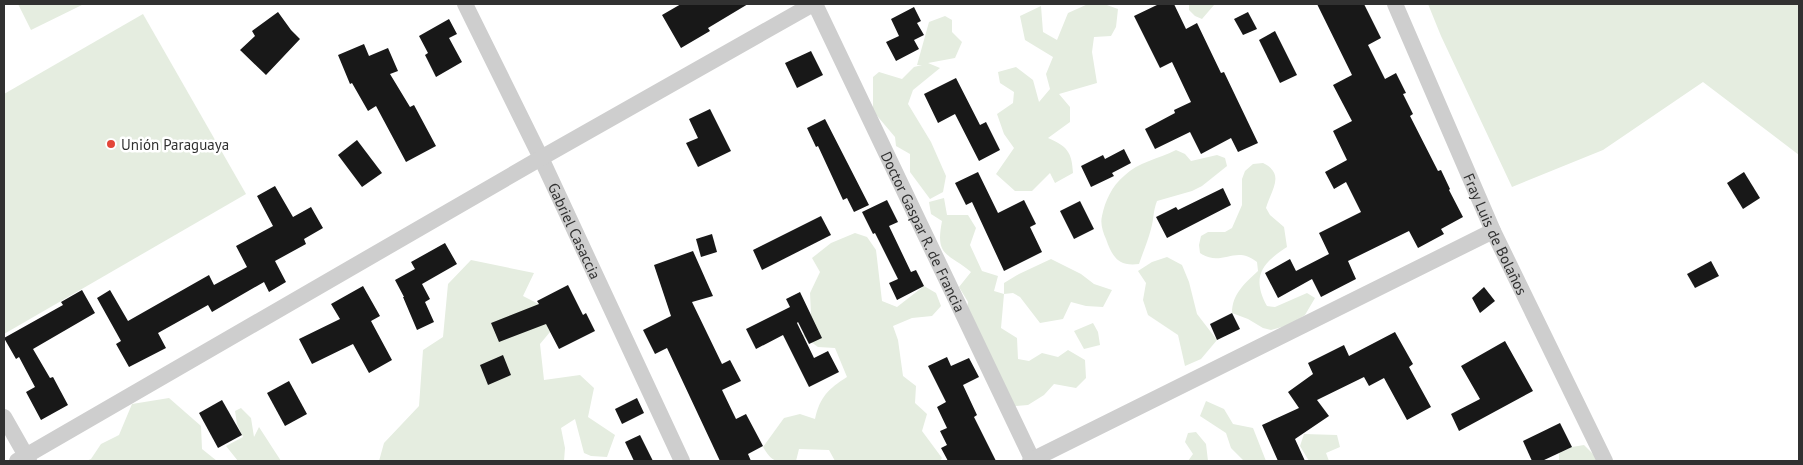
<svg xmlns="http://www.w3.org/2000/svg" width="1803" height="465" viewBox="0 0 1803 465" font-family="'PT Sans',sans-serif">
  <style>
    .green { fill: #e5ede0 }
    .building { fill: #181818 }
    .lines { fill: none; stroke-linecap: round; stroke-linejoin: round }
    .minor { stroke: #cecece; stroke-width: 16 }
    .poi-dot { fill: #e34638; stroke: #fff; stroke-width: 2 }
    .labels { text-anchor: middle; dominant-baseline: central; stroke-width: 5; stroke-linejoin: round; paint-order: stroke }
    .poi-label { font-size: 15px; fill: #313131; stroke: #fff; text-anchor: start }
    .street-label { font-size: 15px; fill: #313131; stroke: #fff }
  </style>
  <rect width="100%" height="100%" fill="#fff"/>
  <g class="green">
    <path d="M18,4h66l-53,26z"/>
    <path d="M1088,4h16l14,5 -2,18 -5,9 -17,1 -2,15 5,31 -38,11 11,13v15l-22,16c19,8 24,14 25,35l-18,10 -5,-10 -18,18h-17l-19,-17 18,-26 -10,-14 -7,-20 16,-11 1,-11 -14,-9 -2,-11 18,-5 17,13 6,22 11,-13 -4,-15 7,-17 -28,-17 -5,-24 21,-10 2,26 14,8 11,-27z"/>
    <path d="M1189,4h30l-5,1 -12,14 -7,-3 -6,-6z"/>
    <path d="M1428,4h371v151l-96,-73 -100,68 -91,37 -71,-151z"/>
    <path d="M143,14l103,180 -242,140v-240z"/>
    <path d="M945,16l7,4v12l10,10 -7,16 -27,5 12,5 -27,22 -5,14 23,38 15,34 -3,16 -13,7 -20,-27v-18l-14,-8 -1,-9 -22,-26v-34l6,-5 23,7 12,-12 8,-2h-5l12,-43z"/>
    <path d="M1176,150l9,4 6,7 26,-6 8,3 2,8 -25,20 -10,5 -35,10c-4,10 -3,18 -6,28 -3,12 -8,23 -12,35 -21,3 -27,-8 -33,-25 -3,-7 -6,-15 -4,-23 3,-15 10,-30 22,-40 14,-14 34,-17 52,-26z"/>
    <path d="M1263,163c23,11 8,27 3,45l4,7 14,12 3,20c-25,16 -36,30 -20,59l8,1 32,-14 8,5 -10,17 -16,10 -18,5 -8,-2 -15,-9 -16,-6c0,-19 13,-30 26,-42l-1,-9c-22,-18 -35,6 -57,-9l-1,-8 2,-9 7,-4h17l7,-4 10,-23v-26l3,-8 8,-7z"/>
    <path d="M944,198l3,17h21l8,13 -6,17 12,26 16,5 -4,15 10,3v-11l15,-9 32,-15 30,15 13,10 18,6 -9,17 -17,-1 -15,-4 -8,17 -23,4 -20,-26 -7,-4 -9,1 -3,34 16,10 1,21 11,2 13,-8 16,4 10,-7 17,10 1,18 -10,10 -22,-4 -10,11 -16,10 -25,2 -37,-92 2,-13 -9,-15 12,-15c-24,-20 -36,-15 -29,-51l-11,-7 -2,-12z"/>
    <path d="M855,233l12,4 9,13 6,51 15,6 27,-21 12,7 5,13 -9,10 -20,2 -19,8 5,14 5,36 13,10 -1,17 12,11 -5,17 20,27 -2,3h-105l-6,-11 -30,-1 -3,12c-20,0 -22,4 -33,-14l21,-29 16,-4 15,5c5,-22 13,-30 32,-42l-12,-29 -17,-1 -15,-11 8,-21 -1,-22 10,-21 -8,-14 19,-15z"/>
    <path d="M1167,257l15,8 7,17 8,32 20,26 -16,19 -16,7 -7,-31 -30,-20 -5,-15 3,-17 -8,-12 14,-9z"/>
    <path d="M471,260l63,13 -11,23 33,17 -6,19 -10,12 4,36 36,-5 14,13 -6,29 27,18 -8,22 -16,-1 -7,-3 -9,-34 -14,9 4,20 -1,13h-185l5,-18 35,-37 4,-56 20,-13 5,-53z"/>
    <path d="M1093,323l5,9 2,13 -16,4 -10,-18z"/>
    <path d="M169,398l32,28 1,23 15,12h-131l5,-2 10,-15 18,-9 13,-31z"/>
    <path d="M1206,401l18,8 9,15 20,4 13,33h-22l-13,-13 -5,-15 -26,-17z"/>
    <path d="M241,408l10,10 3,19 5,-10 22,34h-43l-12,-15 17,-9 -6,-13 -2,-13z"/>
    <path d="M1196,432l10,12 2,17h-20l5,-7 -8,-12 3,-9z"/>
    <path d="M1304,434l33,1 3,12 -14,6 3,8h-20l-9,-15z"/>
    <path d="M1584,445l16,16h-41v-8l13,-6z"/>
  </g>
  <g class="building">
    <path d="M681,4h67l-40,24 2,3 -29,17 -19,-33z"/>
    <path d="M1159,4h15l12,25 11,-6 24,50 3,-1 34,71 -20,9 -7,-14 -30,16 -11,-22 -35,17 -10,-20 30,-16 -1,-3 17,-8 -19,-40 -12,6 -26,-52z"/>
    <path d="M1317,4h47l17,34 -13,7 17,34 11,-6 10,20 -3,1 10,20 -3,2 28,55 3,-1 9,19 -1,1 14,27 -22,12 3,5 -26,14 -9,-17 -61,30 8,18 -35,18 -9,-18 -34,19 -13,-25 25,-14 6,12 33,-17 -10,-21 42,-21 -15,-30 -12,7 -9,-17 22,-12 -14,-29 19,-10 -19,-36 19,-10z"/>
    <path d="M914,7l7,14 -4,2 7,12 -10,5 5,9 -23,12 -10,-19 13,-6 -8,-17z"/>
    <path d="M278,12l13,18 9,9 -34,36 -26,-25 15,-14 -3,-5z"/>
    <path d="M1248,12l9,17 -14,6 -9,-16z"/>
    <path d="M449,19l8,15 -8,4 13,24 -26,15 -11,-22 3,-2 -9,-17z"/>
    <path d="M1275,31l22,44 -17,8 -21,-43z"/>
    <path d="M364,44l5,12 19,-8 10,23 -8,3 20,33 4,-2 22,41 -30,16 -30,-56 -8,5 -16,-28 -2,1 -12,-29z"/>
    <path d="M811,51l12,24 -26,13 -12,-25z"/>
    <path d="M956,78l24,47 6,-3 14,28 -21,11 -24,-47 -17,9 -14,-29z"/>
    <path d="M710,109l21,42 -33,16 -12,-24 12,-5 -9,-19z"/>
    <path d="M825,119l44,86 -15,7 -7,-14 -4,2 -25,-54 -2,1 -9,-19z"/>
    <path d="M357,140l25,33 -20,14 -24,-32z"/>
    <path d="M1124,149l7,14 -19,10 2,3 -23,11 -10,-21 22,-11 2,4z"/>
    <path d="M978,172l20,41 26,-13 12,24 -6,3 12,25 -38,19 -32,-69 -6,3 -11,-22z"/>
    <path d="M1744,172l16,26 -17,11 -16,-26z"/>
    <path d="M275,186l18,31 18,-10 12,21 -19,11 2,5 -31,17 11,21 -17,10 -5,-10 -52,30 -4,-7 -50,28 8,15 -37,19 -13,-23 5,-3 -24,-43 13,-8 18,31 81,-46 5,10 33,-18 -11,-21 37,-20 -16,-30z"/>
    <path d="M1223,188l8,17 -64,33 -11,-21 20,-10 2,3z"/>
    <path d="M887,200l11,22 -9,4 22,46 5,-2 8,16 -27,14 -8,-17 9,-4 -23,-46 -2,1 -11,-22z"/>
    <path d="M1080,201l14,28 -20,10 -14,-28z"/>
    <path d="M821,216l10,19 -69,35 -9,-20z"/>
    <path d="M712,234l5,18 -16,5 -5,-18z"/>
    <path d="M445,243l12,21 -35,20 8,15 -5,3 9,20 -17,8 -14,-33h1l-9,-17 20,-11 -4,-7z"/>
    <path d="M693,251l20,45 -21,6 30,62 8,-4 11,21 -19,9 14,29 10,-5 17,32 -15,8 3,7h-31l-53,-113 -12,6 -12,-24 28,-14 -17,-51z"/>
    <path d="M1711,261l8,15 -24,12 -8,-14z"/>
    <path d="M568,285l15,30 3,-2 9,18 -36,18 -13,-25 -47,18 -8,-19 48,-19 -2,-3z"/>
    <path d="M363,286l17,30 -9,5 21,39 -23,13 -16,-29 -41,20 -13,-25 41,-20 -9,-15z"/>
    <path d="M1484,287l11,14 -15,12 -8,-15z"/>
    <path d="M82,290l13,23 -62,36 17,29 3,-1 15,28 -27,15 -15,-28 9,-5 -16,-30 -3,2 -12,-21 59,-33 -2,-3z"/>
    <path d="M800,292l22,46 -13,6 -11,-22 -1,1 17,35 14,-7 11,21 -30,15 -26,-52 -27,14 -10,-20 44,-22 -4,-8z"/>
    <path d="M1232,313l8,16 -23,11 -7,-16z"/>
    <path d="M1395,332l18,32 -4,3 22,40 -24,13 -23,-42 -15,8 -5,-9 -47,23 12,16 -34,23 10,22h-27l-16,-36 37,-17 -11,-16 25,-18 -5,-11 36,-18 5,11z"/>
    <path d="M1505,341l28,50 -74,40 -8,-17 29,-15 -19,-33z"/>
    <path d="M503,355l8,20 -23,10 -8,-20z"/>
    <path d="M947,357l4,9 18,-8 10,19 -16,8 14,30 -3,2 22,44h-48l-7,-13 6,-3 -7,-14 7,-3 -10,-21 9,-5 -18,-36z"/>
    <path d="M289,381l18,33 -22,12 -18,-33z"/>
    <path d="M637,398l7,15 -22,11 -7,-15z"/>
    <path d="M222,400l20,35 -24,13 -19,-35z"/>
    <path d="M1560,423l12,24 -30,14h-10l-9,-20z"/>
    <path d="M640,435l13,26h-19l-9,-19z"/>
  </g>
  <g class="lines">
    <g class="minor">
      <path id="s1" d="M465,4l76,154 141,303"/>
      <path id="s2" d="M815,4l218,457"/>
      <path id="s3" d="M1395,4l98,227 112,230"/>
      <path d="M4,417l25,44"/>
      <path d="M17,461l524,-303 272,-154"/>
      <path d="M1030,461l463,-230"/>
    </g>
  </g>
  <circle class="poi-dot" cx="111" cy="144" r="5"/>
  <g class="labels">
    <g class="poi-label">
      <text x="121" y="144">Unión Paraguaya</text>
    </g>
    <g class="street-label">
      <text stroke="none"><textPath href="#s1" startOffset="252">Gabriel Casaccia</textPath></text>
      <text stroke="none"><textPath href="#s2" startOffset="252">Doctor Gaspar R. de Francia</textPath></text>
      <text stroke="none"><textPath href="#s3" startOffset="251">Fray Luis de Bolaños</textPath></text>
    </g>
  </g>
  <rect width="1803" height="465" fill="none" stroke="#313131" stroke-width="10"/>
</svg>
